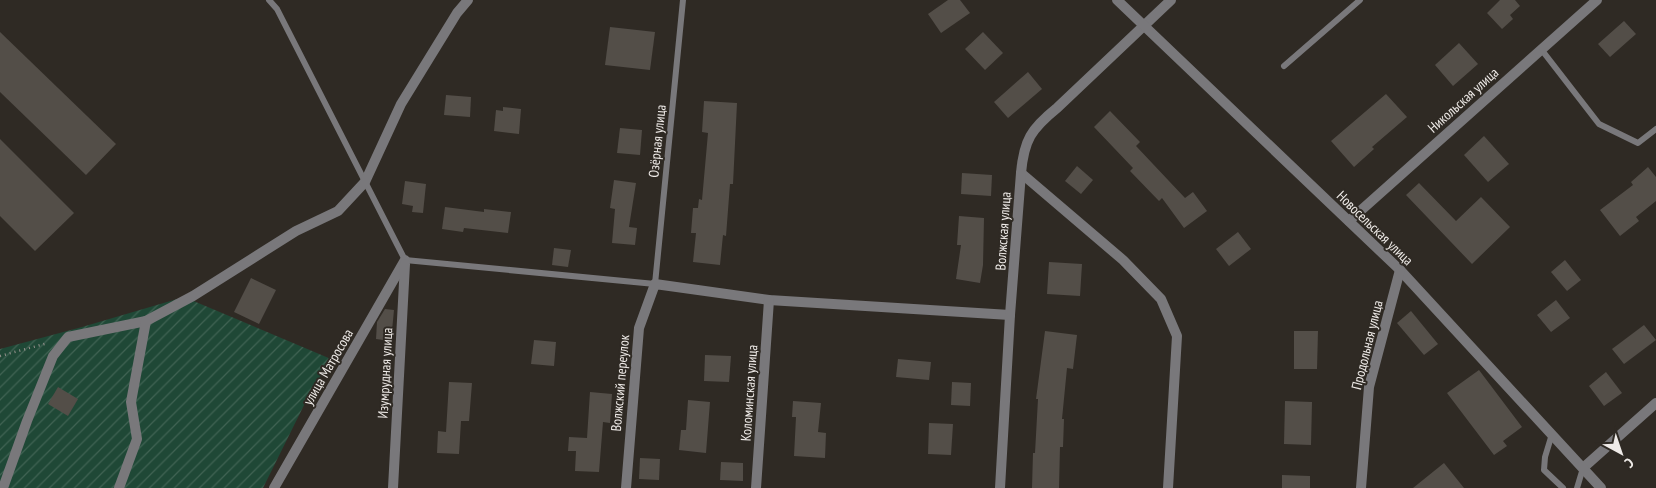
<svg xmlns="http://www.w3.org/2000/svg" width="1656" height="488" viewBox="0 0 1656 488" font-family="'PT Sans Narrow',sans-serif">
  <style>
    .garden { fill: url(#garden-furrows) }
    .building { fill: #534e48 }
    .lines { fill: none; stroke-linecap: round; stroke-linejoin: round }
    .path { stroke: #97938e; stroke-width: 2.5; stroke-dasharray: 1 4; stroke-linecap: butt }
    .service { stroke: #79787b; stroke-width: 6 }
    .minor { stroke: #79787b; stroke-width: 10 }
    .tertiary { stroke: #79787b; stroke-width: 10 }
    .labels { text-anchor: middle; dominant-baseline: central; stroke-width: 4; stroke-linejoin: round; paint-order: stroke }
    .street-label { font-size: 14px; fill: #efebe8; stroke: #2f2a24 }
  </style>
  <defs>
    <pattern id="garden-furrows" width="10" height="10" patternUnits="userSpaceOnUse" patternTransform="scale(1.25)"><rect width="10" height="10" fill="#1f4836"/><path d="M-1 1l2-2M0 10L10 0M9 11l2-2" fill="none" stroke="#406353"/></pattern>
  </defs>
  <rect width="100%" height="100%" fill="#2f2a24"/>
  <path class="garden" d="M184,297l147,62 -21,34 -47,95h-263v-139l82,-22z"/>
  <g class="building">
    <path d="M948,0h12l10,13 -29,20 -13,-19z"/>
    <path d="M1500,0h15l5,6 -10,9 3,4 -11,10 -15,-16z"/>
    <path d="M1624,21l12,13 -26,23 -12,-13z"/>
    <path d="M610,27l45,5 -5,38 -45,-5z"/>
    <path d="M0,32l116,112 -30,31 -86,-83z"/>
    <path d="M983,32l20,21 -18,17 -20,-21z"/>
    <path d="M1459,43l19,21 -25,22 -18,-21z"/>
    <path d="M1028,72l14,17 -34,29 -14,-16z"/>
    <path d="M1386,94l21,23 -35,30 2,2 -20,18 -23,-26z"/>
    <path d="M446,95l25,2 -1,20 -26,-2z"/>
    <path d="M704,101l33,2 -4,81h-3l-4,52 -3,-1 -3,30 -27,-3 3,-29h-5l2,-25h5l1,-9 3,1 6,-67 -6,-1z"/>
    <path d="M503,107l18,2 -2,25 -25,-3 2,-21 7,1z"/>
    <path d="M1110,111l30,31 -4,4 49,52 8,-6 14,19 -23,17 -22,-30 -3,3 -29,-30 3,-3 -39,-41z"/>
    <path d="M620,128l22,2 -2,25 -23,-2z"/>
    <path d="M1484,136l25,28 -21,18 -24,-27z"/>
    <path d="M0,139l74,74 -39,38 -35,-35z"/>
    <path d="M1077,166l16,14 -12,14 -16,-13z"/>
    <path d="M1648,167l8,10v24l-20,16 3,4 -19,15 -20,-26 33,-25 -2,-3z"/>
    <path d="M962,173l30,2 -1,21 -30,-2z"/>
    <path d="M614,180l22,3 -7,44 8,1 -2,17 -23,-2 3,-34 -5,-1z"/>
    <path d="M405,181l21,3 -3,29 -11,-1 1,-6 -11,-2z"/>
    <path d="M1419,183l37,38 25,-24 29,30 -38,37 -66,-69z"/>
    <path d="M445,207l39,5v-3l27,3 -3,21 -44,-5 -1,4 -21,-3z"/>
    <path d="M959,216l25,2 -1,47 -3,18 -24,-4 5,-34h-4z"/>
    <path d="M1238,232l13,17 -22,17 -13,-17z"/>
    <path d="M554,248l17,2 -3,17 -16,-2z"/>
    <path d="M1565,260l16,20 -14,11 -16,-19z"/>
    <path d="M1049,262l33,2 -2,32 -33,-2z"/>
    <path d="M251,278l25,12 -17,34 -25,-12z"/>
    <path d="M1556,300l14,18 -19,14 -14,-17z"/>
    <path d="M385,309l9,1 -3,31 -15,-2 1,-17z"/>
    <path d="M1411,311l27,33 -14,11 -27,-32z"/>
    <path d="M1644,325l12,15 -32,24 -12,-15z"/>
    <path d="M1045,331l32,4 -4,34 -6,-1 -5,51h2l-1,28h-3l-1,41h-27l1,-35h2l3,-54h-2z"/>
    <path d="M1294,331h24l-1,38h-23z"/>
    <path d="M534,340l22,2 -2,24 -23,-2z"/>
    <path d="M705,355l26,1 -2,26 -25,-1z"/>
    <path d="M898,359l33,3 -2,18 -33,-3z"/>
    <path d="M1479,370l43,57 -19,14 4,5 -13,9 -47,-62z"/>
    <path d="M1606,372l16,21 -18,13 -15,-20z"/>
    <path d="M449,382l23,1 -3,38h-8l-2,33 -22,-1 1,-22 8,1z"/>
    <path d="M952,382l19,1 -1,23 -19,-1z"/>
    <path d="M58,387l20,12 -10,17 -20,-12z"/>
    <path d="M590,392l22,2 -2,29 -7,-1 -4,50 -24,-1 1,-20h-8l1,-14 18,1z"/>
    <path d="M688,400l22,2 -4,51 -27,-3 2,-20h5z"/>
    <path d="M793,401l28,2 -3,29 8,1 -1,25 -31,-2 2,-39h-4z"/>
    <path d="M1285,401l27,1 -1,43 -27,-1z"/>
    <path d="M929,423l24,1 -2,31 -23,-1z"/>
    <path d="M640,458l20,1 -1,21 -20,-1z"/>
    <path d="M721,462l22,1v18l-23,-1z"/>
    <path d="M1444,463l20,25h-51z"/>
    <path d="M1282,475l28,1v12h-28z"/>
  </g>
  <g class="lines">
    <path class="path" d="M0,356l48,-13"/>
    <g class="service">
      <path d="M269,0l8,9 128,251 250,24 28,-284"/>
      <path d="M1541,49l58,75 39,19 18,-14"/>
      <path d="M1284,66l76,-66"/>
      <path d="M1552,434l-7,23 -1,13 19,18"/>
      <path d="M1577,488l6,-20"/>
    </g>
    <g class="minor">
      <path d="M1021,173l102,87 38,39 16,37 -9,152"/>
      <path d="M1349,221l248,-221"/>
      <path d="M1583,468l73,-65"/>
      <path d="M3,488l24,-67 26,-65 15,-19 78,-16"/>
      <path d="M119,488l18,-49 -6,-37 15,-81 47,-25 103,-65 42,-20 27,-29 36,-78 56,-91 11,-13"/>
      <path d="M274,488l131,-228"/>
      <path d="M393,488l12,-224"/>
      <path d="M626,488l13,-160 16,-44 114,16 241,15"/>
      <path d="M756,488l13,-188"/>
      <path d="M1000,488l10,-173 11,-142c3,-33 10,-44 36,-65l114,-108"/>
    </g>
    <g class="tertiary">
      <path d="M1117,0l283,270 201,218"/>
      <path d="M1361,488l8,-101 31,-117"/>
    </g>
  </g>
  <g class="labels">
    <g class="street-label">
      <text transform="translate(1463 100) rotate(-42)">Никольская улица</text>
      <text transform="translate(657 141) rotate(-84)">Озёрная улица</text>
      <text transform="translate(1375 228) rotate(44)">Новосельская улица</text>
      <text transform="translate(1003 231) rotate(-86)">Волжская улица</text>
      <text transform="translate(1367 345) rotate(-76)">Продольная улица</text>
      <text transform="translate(328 367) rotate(-60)">улица Матросова</text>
      <text transform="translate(385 373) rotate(-87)">Изумрудная улица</text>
      <text transform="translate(620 383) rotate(-85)">Волжский переулок</text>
      <text transform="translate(749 393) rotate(-86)">Коломинская улица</text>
    </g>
  </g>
  <g transform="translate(1621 453) rotate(140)" stroke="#2f2a24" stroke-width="4" paint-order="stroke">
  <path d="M0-4L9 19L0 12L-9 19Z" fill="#efebe8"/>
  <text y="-8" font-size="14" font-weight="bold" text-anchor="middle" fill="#efebe8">С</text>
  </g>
</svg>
